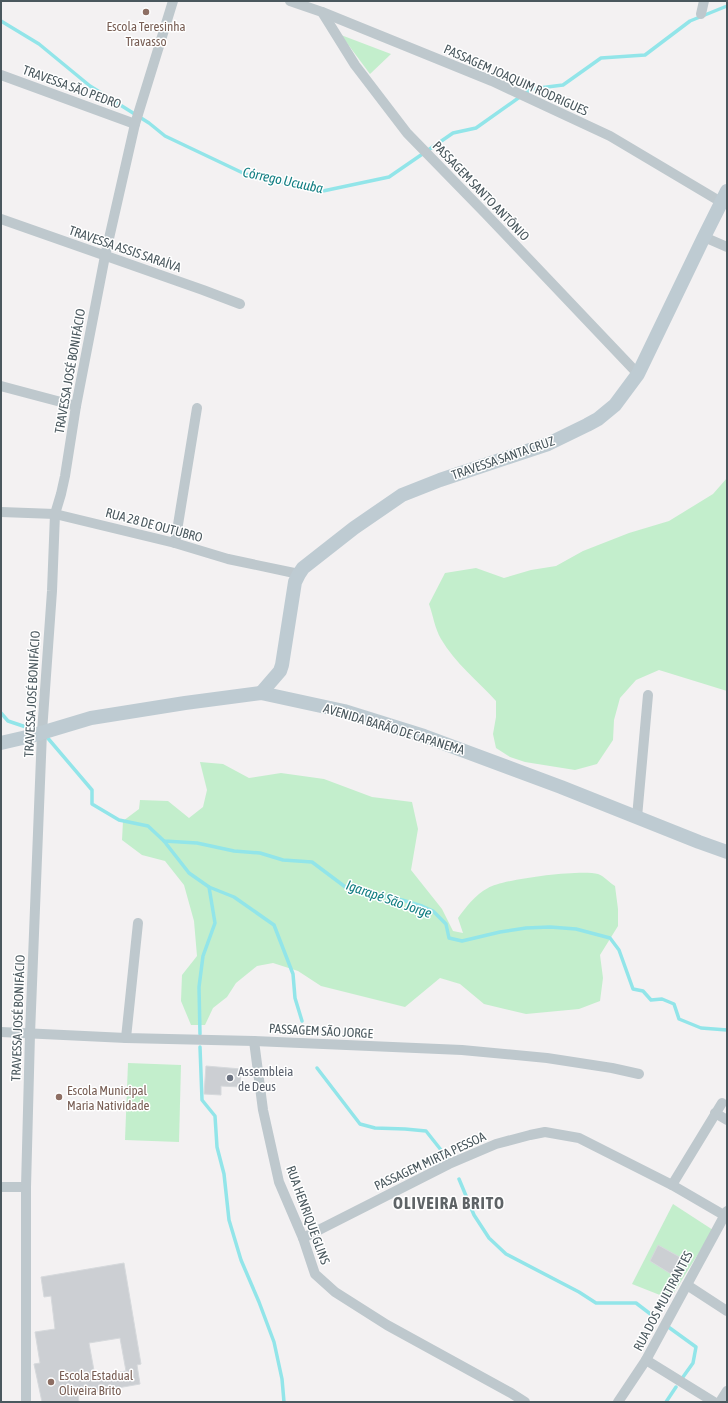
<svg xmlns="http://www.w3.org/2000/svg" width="728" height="1403" viewBox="0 0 728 1403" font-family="'Asap Condensed',sans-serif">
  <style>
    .green { fill: #c3eecc }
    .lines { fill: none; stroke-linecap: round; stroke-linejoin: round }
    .stream { stroke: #92e5e9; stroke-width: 3.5 }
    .building { fill: #cccfd3; stroke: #d6d9dc; fill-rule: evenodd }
    .street { stroke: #bec8cd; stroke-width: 10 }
    .secondary { stroke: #becbd2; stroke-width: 14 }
    .education-dot { fill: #8d6e63; stroke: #fff; stroke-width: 1.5 }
    .worship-dot { fill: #6b7280; stroke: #fff; stroke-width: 1.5 }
    .labels { text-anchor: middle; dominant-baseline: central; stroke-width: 3; stroke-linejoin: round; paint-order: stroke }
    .education-label { font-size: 13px; fill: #785e54; stroke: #fff; text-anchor: start }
    .street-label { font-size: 13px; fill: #4a585e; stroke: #fff }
    .worship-label { font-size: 13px; fill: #5b616d; stroke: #fff; text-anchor: start }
    .water-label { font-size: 14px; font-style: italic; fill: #127e82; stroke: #fff }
    .district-label { font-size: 17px; font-weight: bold; letter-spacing: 1px; fill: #5e6366; stroke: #fff }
  </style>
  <rect width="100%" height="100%" fill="#f3f1f2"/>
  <g class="green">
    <path d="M341,35l50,19 -21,20z"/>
    <path d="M727,478v213l-68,-21 -23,10 -16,18 -6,22 -1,20 -16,24 -22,6 -50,-8 -15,-5 -14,-9 -3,-14 3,-17v-16c-18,-20 -41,-38 -55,-62 -6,-10 -8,-24 -12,-35l16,-31 31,-5 28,10 27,-8 25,-4 27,-15 46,-18 40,-12 44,-27z"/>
    <path d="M200,762l23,2 26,14 32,-5 43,6 48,18 40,5 6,27 -7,41 31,39 11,22 10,2 -5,-15c8,-11 17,-23 30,-30 15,-9 93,-19 110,-14 6,2 12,9 17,12l3,23v17l-18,29 3,23 -3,23 -21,8 -53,5 -42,-10 -24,-20 -20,-6 -35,29 -84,-21 -23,-15 -25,-8 -16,3 -21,17 -9,14 -14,11 -8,17h-14l-10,-24 1,-26 15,-19 -3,-35 -10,-36 -19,-24 -23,-6 -20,-15 1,-19 16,-12 1,-9 28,1 21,17 14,-11 4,-17z"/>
    <path d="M128,1063l53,2 -2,77 -54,-2z"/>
    <path d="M673,1204l40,26 -43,69 -38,-15z"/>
  </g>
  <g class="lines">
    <g class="stream">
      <path d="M1,21l38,23 51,42 59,37 16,13 80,38 78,17 66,-14 64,-44 23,-5 55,-39 32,-4 38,-27 44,-3 45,-34 37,-15"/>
      <path d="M1,713l7,8 27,9"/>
      <path d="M46,736l46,54v14l27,16 29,6 16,15 33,2 37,8 26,2 23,7 29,2 36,27 54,11 20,6 11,5 13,13 3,14 13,3 38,-9 26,-4 24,-1 26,2 34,9 9,12 14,39 10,2 8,9 11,-1 12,5 5,15 22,9 26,2"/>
      <path d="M164,841l25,32 20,14 6,36 -12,33 -4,31 1,47"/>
      <path d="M209,887l25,10 40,28 19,49 2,24 7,23"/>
      <path d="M200,1047l2,53 13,16 2,31 7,27 5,46 12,40 18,42 15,40 8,37 2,23"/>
      <path d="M317,1068l43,56 15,4 30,1 21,2 19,24 4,8"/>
      <path d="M459,1179l15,36 15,23 17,16 73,38 17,11h40l21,16"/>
      <path d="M667,1326l29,21 -3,16 -10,14"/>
      <path d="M666,1402l10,-15"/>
    </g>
  </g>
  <g class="building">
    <path d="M206,1066l35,3 -1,18 -19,-1v9l-17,-1z"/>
    <path d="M658,1245l27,15 -9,17 -26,-16z"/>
    <path d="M124,1263l17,101 -4,1 3,19 -62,11 1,7h-37l-8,-38 6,-1 -5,-31 20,-3 -4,-33 -7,1 -3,-20zM120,1338l6,33 -31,5 -6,-33z"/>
  </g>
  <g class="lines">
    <g class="street">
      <path d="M290,1l32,11 170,69 118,55 111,66"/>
      <path d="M322,12l33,53 52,68 78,80 153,161"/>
      <path d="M701,14l3,-13"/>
      <path d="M1,75l134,49"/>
      <path d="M1,219l202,71 37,14"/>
      <path d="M704,237l23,10"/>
      <path d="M1,386l75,20"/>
      <path d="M1,512l54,2 120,29 53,16 71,15"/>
      <path d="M175,543l22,-135"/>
      <path d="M637,817l11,-122"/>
      <path d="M1,1032l125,6 128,3 208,9 85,8 65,10 27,6"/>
      <path d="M126,1038l12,-115"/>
      <path d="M254,1041l9,69 16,72 24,56 12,36 20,18 52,33 124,68 14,9"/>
      <path d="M715,1113l12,7"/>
      <path d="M672,1185l50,-82"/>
      <path d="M1,1187h25"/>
      <path d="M303,1238l146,-74 47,-20 34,-9 15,-3 34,6 93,47 55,32"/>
      <path d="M687,1285l40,26"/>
      <path d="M646,1360l68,42"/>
      <path d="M26,1402v-215l4,-153 12,-302 10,-141 3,-77 6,-20 4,-18 11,-70 29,-150 30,-132 38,-123"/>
      <path d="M618,1402l28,-42 81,-149"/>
      <path d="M720,1402l7,-11"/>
    </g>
    <g class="secondary">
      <path d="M261,693l19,-22 2,-6 13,-83 4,-8 4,-6 51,-40 48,-33 38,-15 108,-36 39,-19 11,-6 17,-14 23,-31 66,-137 23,-46"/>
      <path d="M1,743l30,-7 60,-18 94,-15 76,-10 83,18 80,25 137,51 138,55 28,10"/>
    </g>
  </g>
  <g class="education-dot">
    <circle cx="146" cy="12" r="4"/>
    <circle cx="59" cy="1097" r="4"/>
    <circle cx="51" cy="1382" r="4"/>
  </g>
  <circle class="worship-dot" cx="230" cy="1078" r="4"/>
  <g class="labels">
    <g class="education-label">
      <text x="146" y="26" text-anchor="middle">Escola Teresinha<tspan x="146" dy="15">Travasso</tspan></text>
      <text x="67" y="1090">Escola Municipal<tspan x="67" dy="15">Maria Natividade</tspan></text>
      <text x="59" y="1375">Escola Estadual<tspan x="59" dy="15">Oliveira Brito</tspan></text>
    </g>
    <g class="street-label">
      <text transform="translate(516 80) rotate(24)">PASSAGEM JOAQUIM RODRIGUES</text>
      <text transform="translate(72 87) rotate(20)">TRAVESSA SÃO PEDRO</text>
      <text transform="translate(481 191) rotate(46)">PASSAGEM SANTO ANTÔNIO</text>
      <text transform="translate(125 249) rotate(19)">TRAVESSA ASSIS SARAÍVA</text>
      <text transform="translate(70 371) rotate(-80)">TRAVESSA JOSÉ BONIFÁCIO</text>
      <text transform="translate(503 458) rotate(-19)">TRAVESSA SANTA CRUZ</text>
      <text transform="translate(154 525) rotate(15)">RUA 28 DE OUTUBRO</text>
      <text transform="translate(32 694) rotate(-87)">TRAVESSA JOSÉ BONIFÁCIO</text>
      <text transform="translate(394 729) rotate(17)">AVENIDA BARÃO DE CAPANEMA</text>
      <text transform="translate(18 1018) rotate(-88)">TRAVESSA JOSÉ BONIFÁCIO</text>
      <text transform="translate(321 1031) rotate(3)">PASSAGEM SÃO JORGE</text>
      <text transform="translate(430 1161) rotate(-25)">PASSAGEM MIRTA PESSOA</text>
      <text transform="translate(308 1215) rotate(70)">RUA HENRIQUE GLINS</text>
      <text transform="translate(663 1301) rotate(-62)">RUA DOS MULTIRANTES</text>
    </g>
    <g class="worship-label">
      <text x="238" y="1071">Assembleia<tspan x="238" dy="15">de Deus</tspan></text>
    </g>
    <g class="water-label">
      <text transform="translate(283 180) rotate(12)">Córrego Ucuuba</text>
      <text transform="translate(389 899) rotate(19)">Igarapé São Jorge</text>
    </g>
    <g class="district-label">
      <text x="449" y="1203">OLIVEIRA BRITO</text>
    </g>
  </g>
  <rect width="728" height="1403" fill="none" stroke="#4a585e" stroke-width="4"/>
</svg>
